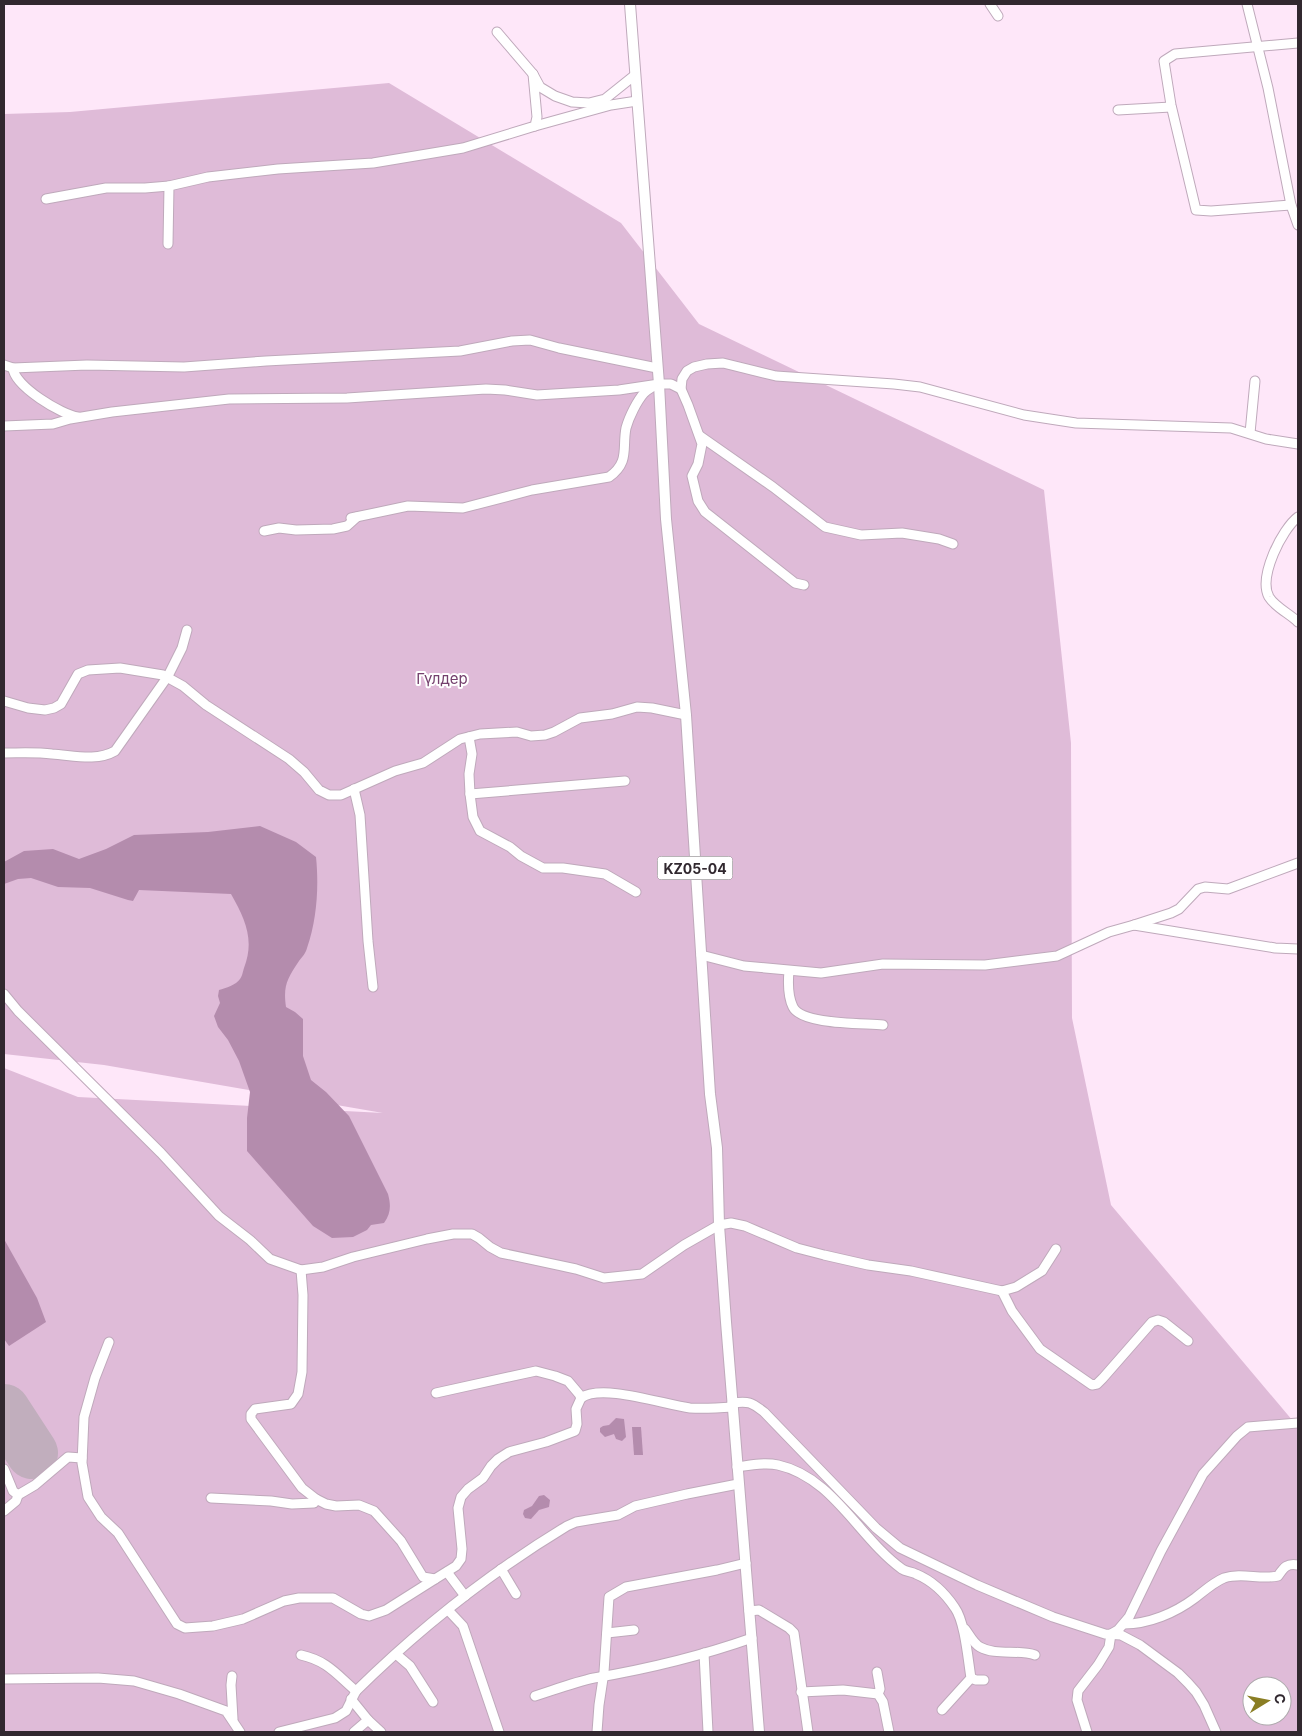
<svg xmlns="http://www.w3.org/2000/svg" width="1302" height="1736" viewBox="0 0 1302 1736" font-family="Inter,sans-serif">
  <style>
    .green { fill: #dfbbd8; fill-rule: evenodd }
    .water { fill: #b48cad }
    .lines { fill: none; stroke-linecap: round; stroke-linejoin: round }
    .runway { stroke: #c1aebd; stroke-width: 52 }
    .minor-casing { stroke: #bfa9bb; stroke-width: 11 }
    .major-casing { stroke: #bfa9bb; stroke-width: 12 }
    .minor { stroke: #fff; stroke-width: 9 }
    .major { stroke: #fff; stroke-width: 10 }
    .labels { text-anchor: middle; dominant-baseline: central; stroke-width: 4; stroke-linejoin: round; paint-order: stroke }
    .shield { fill: #fff; stroke: #6f686d; stroke-width: 1 }
    .shield-label { font-size: 14px; font-weight: bold; fill: #31282f }
    .park-label { font-size: 15px; fill: #74406d; stroke: #fff }
  </style>
  <rect width="100%" height="100%" fill="#fee7f9"/>
  <path class="green" d="M389,83l232,140 78,101 345,166 27,253 1,275 39,187 187,222v305h-1294v-664l74,29 305,16 -279,-48 -100,-11v-940l66,-2zM1252,1686h30v30h-30z"/>
  <g class="water">
    <path d="M260,826l36,16 20,15c3,29 1,63 -9,91 -1,5 -5,9 -8,13 -12,18 -16,25 -13,46l9,5 8,7v37l8,24 15,12 23,24 39,78c3,11 3,19 -4,29l-13,2 -4,5 -14,7 -21,1 -19,-12 -66,-75v-33l3,-26 -11,-31 -11,-21 -10,-13 -4,-11 6,-13 -2,-7 1,-6c7,-2 17,-5 21,-11 2,-2 3,-8 4,-11 11,-28 1,-49 -13,-74l-92,-4 -6,11 -5,-1 -38,-12 -32,-1 -27,-9 -13,1 -14,5v-22l20,-11 29,-2 26,10 27,-10 28,-14 74,-3z"/>
    <path d="M4,1239l33,59 9,24 -37,24 -5,-7z"/>
    <path d="M616,1418l8,1 2,18 -4,4 -6,-2 -2,-5 -9,3 -5,-5v-4l3,-2 6,-1z"/>
    <path d="M632,1427h9l2,28h-9z"/>
    <path d="M544,1495l6,5 -1,7 -10,3 -8,9 -6,-1 -2,-4 1,-4 8,-4 7,-10z"/>
  </g>
  <g class="lines">
    <path class="runway" d="M4,1410l28,43"/>
    <g class="minor-casing">
      <g id="minor">
        <path d="M990,4l8,12"/>
        <path d="M1247,4l21,84 23,117 7,20"/>
        <path d="M497,32l36,42 7,13 15,9 17,6 17,1 16,-4 30,-24"/>
        <path d="M1118,110l53,-3"/>
        <path d="M535,126l76,-21 26,-4"/>
        <path d="M46,199l60,-11h39l24,-2"/>
        <path d="M1291,205l-80,6 -15,-1 -25,-105 -7,-44 11,-7 123,-11"/>
        <path d="M168,244l1,-58 39,-9 70,-8 95,-6 90,-15 72,-22 2,-9 -4,-43"/>
        <path d="M4,365l9,3 74,-3 97,2 82,-6 194,-10 52,-10 18,-1 29,8 98,20"/>
        <path d="M13,368c1,18 49,47 65,49"/>
        <path d="M4,426l49,-2 17,-5 42,-7 117,-13 118,-1 139,-9 19,1 32,5 82,-5 40,-6h12l10,5"/>
        <path d="M1250,433l5,-52"/>
        <path d="M700,436l73,51 52,40 36,8 41,-2 37,6 14,5"/>
        <path d="M1298,517c-16,12 -40,60 -29,80 6,10 21,17 29,25"/>
        <path d="M351,518l57,-12 55,2 69,-18 77,-13c21,-15 13,-29 17,-49 3,-11 11,-27 18,-35 3,-3 7,-5 10,-7"/>
        <path d="M264,531l15,-3 17,2 37,-1 14,-3 10,-9"/>
        <path d="M804,585l-9,-2 -90,-71 -7,-11 -6,-25 6,-12 4,-20 -14,-39 -7,-16 1,-10 5,-8 7,-4 13,-3 16,-1 53,13 118,8 26,3 104,28 52,8 155,5 35,11 32,5"/>
        <path d="M4,701l24,7 17,2 9,-2 7,-4 17,-30 10,-4 32,-2 43,7 20,11 23,19 83,54 15,13 15,18 10,5h12l54,-24 28,-8 37,-24 20,-5 37,-2 14,4 14,-1 9,-3 26,-14 32,-4 25,-7 15,1 34,7"/>
        <path d="M469,737l3,17 -3,20 1,20 3,23 7,14 30,16 11,9 22,12h20l42,6 31,18"/>
        <path d="M4,753c16,0 32,-1 48,1 20,1 44,8 63,-3l53,-75 14,-28 5,-18"/>
        <path d="M354,789l6,26 8,126 5,46"/>
        <path d="M470,794l155,-13"/>
        <path d="M1134,925l37,-12 8,-4 19,-20 7,-2 23,2 70,-26"/>
        <path d="M701,955l43,11 77,7 62,-9 102,1 72,-9 52,-24 25,-7 141,23 23,1"/>
        <path d="M789,971c-1,11 -1,26 4,36 9,18 70,16 90,18"/>
        <path d="M4,994l14,17 143,142 58,63 31,24 20,19 31,11 22,-3 30,-10 74,-18 26,-5h19l7,4 11,9 11,6 75,16 28,9 38,-4 42,-29 35,-20 12,-2 14,3 52,22 27,7 44,10 43,6 91,20 14,-4 26,-16 14,-22"/>
        <path d="M1002,1291l10,20 28,38 52,36 5,-1 6,-6 49,-56 6,-2 6,2 24,19"/>
        <path d="M109,1342l-14,36 -11,39 -2,46 6,34 13,20 17,16 59,91 8,4 28,-2 30,-7 41,-18 15,-3h34l28,16 8,2 17,-6 49,-31 -12,-2 -22,-36 -27,-30 -15,-6 -23,1 -10,-2 -10,-5 -14,-11 -51,-69v-5l4,-5 36,-5 7,-10 4,-22 1,-77 -2,-25"/>
        <path d="M436,1393l100,-22 19,5 13,5 11,13 2,4c21,-15 84,7 109,10 14,1 29,0 43,-1"/>
        <path d="M732,1403c17,-2 19,-1 32,9l112,116 24,20 77,37 76,32 52,17 16,1 19,10 38,28 10,10 8,9 8,13 12,27"/>
        <path d="M737,1467c13,-2 28,-5 41,-2 55,12 81,73 124,104 4,3 9,2 14,5 17,7 29,19 39,34 10,14 13,52 16,70l-29,32"/>
        <path d="M4,1469l9,22 5,4 -2,6 -12,10"/>
        <path d="M18,1495l17,-10 33,-28 14,1"/>
        <path d="M211,1498l60,3 21,3 22,-1 2,-4"/>
        <path d="M501,1569l15,25"/>
        <path d="M447,1572l18,24"/>
        <path d="M435,1579l21,-13 5,-7 1,-10 -4,-41 3,-11 7,-8 15,-11 8,-12 7,-7 11,-7 37,-10 29,-11 2,-7 -1,-15 5,-11"/>
        <path d="M448,1610l15,16 36,106"/>
        <path d="M749,1611l10,-1 30,18 5,5 14,99"/>
        <path d="M1124,1624c25,0 51,-11 71,-26 9,-7 19,-16 29,-20 18,-6 36,2 54,-2 6,-9 9,-13 20,-11"/>
        <path d="M965,1629c4,5 8,14 15,18 16,9 38,2 55,8"/>
        <path d="M607,1633l27,-3"/>
        <path d="M704,1653l4,79"/>
        <path d="M396,1654l14,12 23,36"/>
        <path d="M877,1672l3,17 -2,5"/>
        <path d="M232,1676l-1,9 2,34"/>
        <path d="M971,1678l5,2h8"/>
        <path d="M4,1679l94,-1 36,3 45,13 47,17 14,21"/>
        <path d="M356,1691c63,-62 135,-119 211,-165l9,-4 42,-7 17,-9 52,-12 51,-10"/>
        <path d="M801,1692l42,-2 35,4 5,8 6,30"/>
        <path d="M535,1696c19,-6 40,-14 59,-18 53,-9 107,-22 158,-40"/>
        <path d="M351,1699l17,21 -14,12"/>
        <path d="M368,1720l13,12"/>
        <path d="M279,1732l56,-14 11,-7 10,-20c-19,-16 -28,-30 -55,-36"/>
        <path d="M597,1732l2,-27 5,-33 5,-75 17,-10 91,-17 29,-7"/>
        <path d="M1087,1732l-10,-32 1,-9 20,-26 11,-18 2,-13 7,-4 11,-13 32,-66 42,-77 34,-38 11,-9 50,-4"/>
      </g>
    </g>
    <g class="major-casing">
      <path id="major" d="M630,4l29,380 7,135 20,196 24,379 7,54 2,77 7,97 33,410"/>
    </g>
    <use href="#minor" class="minor"/>
    <use href="#major" class="major"/>
  </g>
  <g class="labels">
    <rect class="shield" x="657.5" y="856.5" width="75" height="23" rx="4"/>
    <g class="shield-label">
      <text x="695" y="868">KZ05-04</text>
    </g>
    <g class="park-label">
      <text x="442" y="678">Гүлдер</text>
    </g>
  </g>
  <rect width="1302" height="1736" fill="none" stroke="#31282f" stroke-width="10"/>
  <g transform="translate(1267 1701) rotate(80)"><circle r="24" fill="#ffffff" stroke="#ada9ac"/>
  <path d="M0-4L9 19L0 12L-9 19Z" fill="#8a7e24"/>
  <text y="-8" font-size="14" font-weight="bold" text-anchor="middle" fill="#31282f">С</text>
  </g>
</svg>
